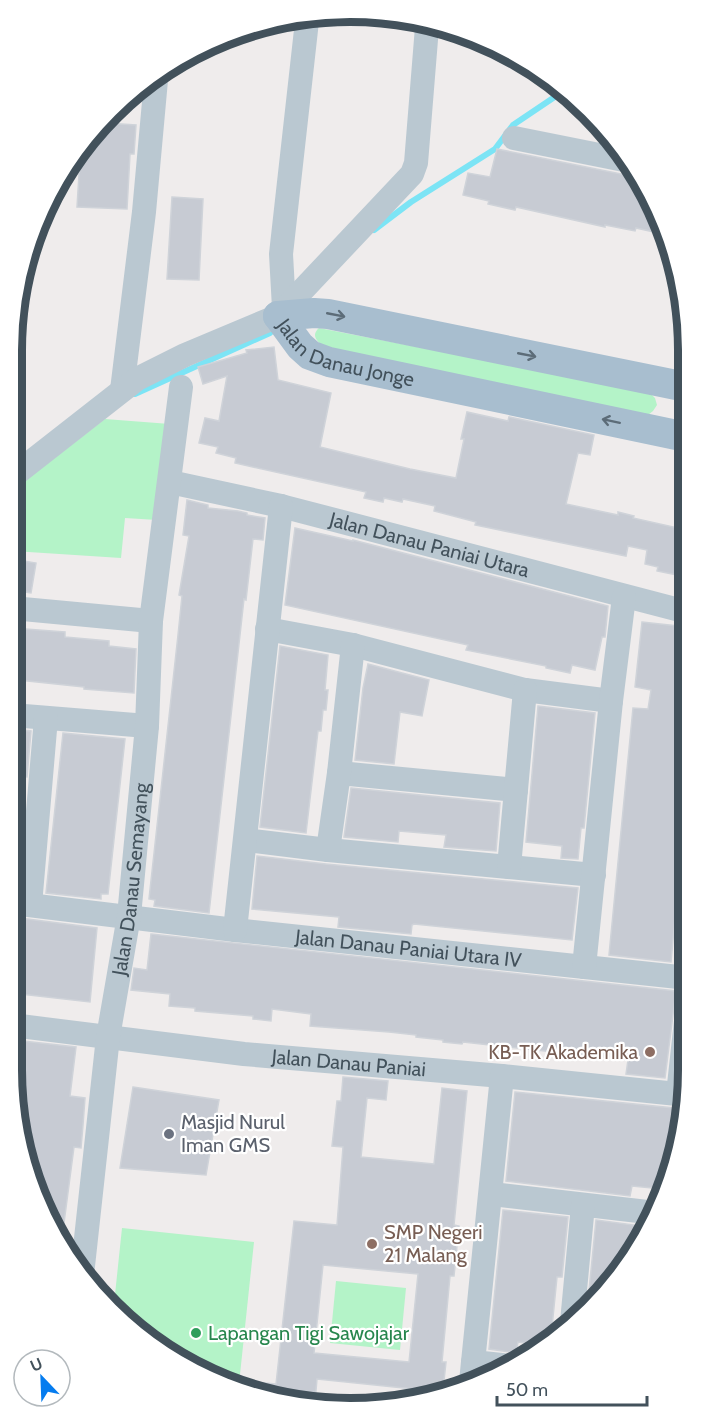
<svg xmlns="http://www.w3.org/2000/svg" width="701" height="1420" viewBox="0 0 701 1420" font-family="Cabin,sans-serif">
  <style>
    .green { fill: #b4f3c8 }
    .lines { fill: none; stroke-linecap: round; stroke-linejoin: round }
    .stream { stroke: #7ce4f5; stroke-width: 6 }
    .building { fill: #c7cbd3; stroke: #cfd3d9; stroke-width: 1.5; fill-rule: evenodd }
    .minor { stroke: #bac8d1; stroke-width: 24 }
    .major { stroke: #a8becf; stroke-width: 30 }
    .oneway { stroke: #5c6c78 }
    .education-dot { fill: #8d6e63; stroke: #fff; stroke-width: 2 }
    .worship-dot { fill: #6b7280; stroke: #fff; stroke-width: 2 }
    .leisure-dot { fill: #2e9e5b; stroke: #fff; stroke-width: 2 }
    .labels { text-anchor: middle; dominant-baseline: central; stroke-width: 4.5; stroke-linejoin: round; paint-order: stroke }
    .street-label { font-size: 20px; fill: #42515b; stroke: #fff }
    .education-label { font-size: 20px; fill: #785e54; stroke: #fff; text-anchor: end }
    .worship-label { font-size: 20px; fill: #5b616d; stroke: #fff; text-anchor: start }
    .leisure-label { font-size: 20px; fill: #27864d; stroke: #fff; text-anchor: start }
    .rim { fill: none; stroke: #42515b; stroke-width: 8 }
  </style>
  <rect width="100%" height="100%" fill="#efecec"/>
  <g class="green">
    <path d="M319,328l330,64 6,6 2,7 -4,6 -5,4 -323,-67c-7,-6 -15,-12 -6,-20z"/>
    <path d="M105,419l65,5 -13,96 -32,-2 -4,40 -108,-7v-61z"/>
    <path d="M122,1228l132,14 -15,142 -58,-22 -67,-58z"/>
    <path d="M336,1281l70,7 -6,62 -70,-7z"/>
  </g>
  <g class="lines">
    <g class="stream">
      <path d="M374,230l37,-28 84,-53 18,-24 52,-35"/>
      <path d="M135,394l135,-61"/>
    </g>
  </g>
  <g class="building">
    <path d="M106,123l30,2 -2,29h-4l-3,55 -50,-2 3,-49z"/>
    <path d="M497,149l129,26 10,-2 27,48 4,14 -31,-7 -1,3 -30,-6v2l-89,-20 -1,3 -27,-6 1,-3 -26,-6 5,-22 22,4z"/>
    <path d="M172,197l31,2 -4,81 -32,-1z"/>
    <path d="M274,347l4,33 53,13 -11,54 90,22 46,9 8,-39h-3l6,-27 41,9 1,-4 85,18 -4,20 -12,-2 -12,51 52,11v-3l16,4 -1,2 54,12v47l-30,-6 1,-4 -13,-3 2,-14 -19,-4 -2,10 -136,-28 -15,-3 1,-3 -42,-11 1,-5 -32,-7 -1,3 -18,-4 -1,4 -19,-4 2,-6 -131,-29 1,-5 -20,-5 2,-6 -19,-4 6,-25 14,3 8,-45 -24,8 -5,-17 49,-14 -1,-3z"/>
    <path d="M187,500l21,5v3l30,3 9,2v2l18,3 -2,22 -10,-1 -7,61 -2,-1 -35,314 -55,-7 1,-6 -6,-1 29,-264 4,-39 -3,-1 10,-59 -6,-1z"/>
    <path d="M295,528l58,13v-1l255,66 -3,31h-3l-7,33 -23,-5 -2,8 -24,-5v-2l-80,-16 2,-5 -183,-40z"/>
    <path d="M12,559l24,4 -5,30 -19,-3z"/>
    <path d="M642,622l45,5v161l-16,174 -62,-7 24,-247 15,1 3,-19 -16,-3z"/>
    <path d="M12,628l53,4v5l44,4v5l27,3 -2,44 -50,-4v-2l-65,-7 1,-2 -8,-1z"/>
    <path d="M280,646l48,9 -3,35h3l-2,20h-3l-2,21h-3l-12,102 -46,-6z"/>
    <path d="M368,664l61,16 -7,36 -22,-4 -6,52 -39,-4 8,-72z"/>
    <path d="M538,706l57,7 -11,115h-3l-3,31 -17,-1 1,-12 -36,-4z"/>
    <path d="M12,729l19,2 -4,46 -15,-2z"/>
    <path d="M63,733l62,6 -17,155h-7v5l-55,-6z"/>
    <path d="M351,788l149,15 -4,48 -52,-4 2,-12 -47,-4 -1,11 -54,-5z"/>
    <path d="M257,856l69,8 252,24 -6,52 -158,-16 -2,1 -1,9 -73,-7 1,-10 -87,-8z"/>
    <path d="M12,917l85,11 -7,74 -78,-9z"/>
    <path d="M151,934l525,57 -11,87 -39,-4 2,-14 -165,-18 -1,2 -19,-2v-2l-27,-3v-2l-27,-3 -79,-6 1,-12 -39,-5 -1,12 -18,-2v-3l-58,-5v-3l-26,-2 1,-12 -39,-4 3,-22 13,2z"/>
    <path d="M23,1041l53,6 -6,49 15,2 -2,27 -2,23 -7,-1 -12,91 -32,-59 -14,-86z"/>
    <path d="M343,1077l45,4 -2,19 -19,-2 -6,59 73,7 8,-76 25,3 -13,134 5,1 -5,50h-4l-8,86h4l-3,28 -21,7 1,-7 -106,-11 -2,23 -31,-1 -41,-15 1,-5 32,3 18,-163 43,4 6,-78 -11,-1 5,-45h4zM323,1265l95,9 -9,88 -95,-9z"/>
    <path d="M133,1087l86,13 -13,75 -86,-7z"/>
    <path d="M515,1092l169,17 -22,80 -30,-3 -2,10 -124,-15z"/>
    <path d="M503,1210l65,7 -6,60h-5l-6,60 -12,8 -21,-3 -2,11 -27,-4z"/>
    <path d="M596,1220l53,7 -62,84z"/>
  </g>
  <g class="lines">
    <g class="minor">
      <path d="M514,138l115,23"/>
      <path d="M284,308l-3,-54 26,-233"/>
      <path d="M122,390l22,-178 12,-132"/>
      <path d="M13,476l124,-97 48,-24 93,-39 134,-142 4,-11 11,-136"/>
      <path id="s1" d="M170,482l111,24 406,106"/>
      <path d="M12,608l139,13"/>
      <path d="M267,629l86,16 172,45 86,11"/>
      <path d="M12,715l135,11"/>
      <path d="M339,773l177,17"/>
      <path d="M246,840l82,10 266,25"/>
      <path d="M328,850l11,-77 14,-128"/>
      <path d="M509,867l16,-177"/>
      <path id="s2" d="M12,903l223,27 453,48"/>
      <path d="M30,905l16,-187"/>
      <path d="M235,930l46,-424"/>
      <path d="M584,967l27,-266 13,-104"/>
      <path id="s3" d="M12,1025l232,29 258,22 185,19"/>
      <path d="M678,1094l10,-91"/>
      <path d="M492,1194l164,19"/>
      <path id="s4" d="M82,1275l26,-238 21,-121 18,-190 4,-105 30,-234"/>
      <path d="M572,1322l11,-117"/>
      <path d="M473,1362l38,4"/>
      <path d="M471,1382l31,-306"/>
    </g>
    <g class="major">
      <path id="s5" d="M278,316l22,30 10,9 19,7 357,75"/>
      <path d="M278,316l36,-3 14,1 358,73"/>
    </g>
  </g>
  <defs><path id="oneway-shaft" d="M-6 0H5M1.5-3L5.5 0L1.5 3" fill="none" stroke-width="1.6" stroke-linecap="round" stroke-linejoin="round" transform="scale(1.5)"/></defs>
  <g class="oneway">
    <use href="#oneway-shaft" transform="translate(336 315) rotate(11)"/>
    <use href="#oneway-shaft" transform="translate(527 355) rotate(11)"/>
    <use href="#oneway-shaft" transform="translate(611 421) rotate(-168)"/>
  </g>
  <g class="education-dot">
    <circle cx="650" cy="1052" r="6"/>
    <circle cx="372" cy="1244" r="6"/>
  </g>
  <circle class="worship-dot" cx="169" cy="1134" r="6"/>
  <circle class="leisure-dot" cx="196" cy="1333" r="6"/>
  <g class="labels">
    <g class="street-label">
      <text stroke="none"><textPath href="#s5" startOffset="82">Jalan Danau Jonge</textPath></text>
      <text stroke="none"><textPath href="#s1" startOffset="267">Jalan Danau Paniai Utara</textPath></text>
      <text stroke="none"><textPath href="#s4" startOffset="399">Jalan Danau Semayang</textPath></text>
      <text stroke="none"><textPath href="#s2" startOffset="399">Jalan Danau Paniai Utara IV</textPath></text>
      <text stroke="none"><textPath href="#s3" startOffset="339">Jalan Danau Paniai</textPath></text>
    </g>
    <g class="education-label">
      <text x="638" y="1052">KB-TK Akademika</text>
      <text x="384" y="1232" text-anchor="start">SMP Negeri<tspan x="384" dy="23">21 Malang</tspan></text>
    </g>
    <g class="worship-label">
      <text x="181" y="1122">Masjid Nurul<tspan x="181" dy="23">Iman GMS</tspan></text>
    </g>
    <g class="leisure-label">
      <text x="208" y="1333">Lapangan Tigi Sawojajar</text>
    </g>
  </g>
  <path d="M0 0H701V1420H0ZM350 22H350A328 328 0 0 1 678 350V1070A328 328 0 0 1 350 1398H350A328 328 0 0 1 22 1070V350A328 328 0 0 1 350 22Z" fill="#fff" fill-rule="evenodd"/>
  <path class="rim" d="M350 22H350A328 328 0 0 1 678 350V1070A328 328 0 0 1 350 1398H350A328 328 0 0 1 22 1070V350A328 328 0 0 1 350 22Z"/>
  <g transform="translate(42 1378) rotate(337)"><circle r="28" fill="#ffffff" stroke="#b3b9bd" stroke-width="1.5"/>
  <path d="M0-4.5L10 22L0 15L-10 22Z" fill="#057cef"/>
  <text y="-9" font-size="16" font-weight="bold" text-anchor="middle" fill="#42515b">U</text>
  </g>
  <path d="M497 1396v9h150v-9" fill="none" stroke="#42515b" stroke-width="3"/>
  <text x="506" y="1396" font-size="18" fill="#42515b" stroke="#ffffff" stroke-width="4.5" paint-order="stroke">50 m</text>
</svg>
